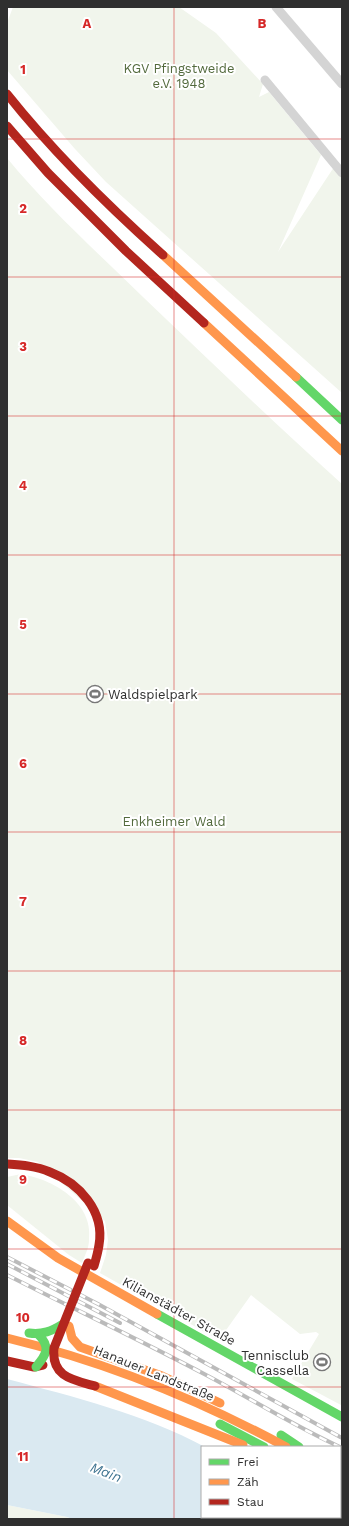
<svg xmlns="http://www.w3.org/2000/svg" width="349" height="1526" viewBox="0 0 349 1526" font-family="'Work Sans',sans-serif">
  <style>
    .green { fill: #f1f5ec }
    .water { fill: #dae9f1 }
    .lines { fill: none; stroke-linecap: round; stroke-linejoin: round }
    .street { stroke: #d4d4d4; stroke-width: 9 }
    .fast { stroke: #63d668; stroke-width: 9 }
    .slow { stroke: #ff974d; stroke-width: 9 }
    .jam { stroke: #b3261e; stroke-width: 9 }
    .rail-casing { stroke: #bbb; stroke-width: 4 }
    .rail { stroke: #fff; stroke-width: 2.5; stroke-dasharray: 8; stroke-linecap: butt }
    .fast-bridge { stroke: #63d668; stroke-width: 9 }
    .jam-bridge { stroke: #b3261e; stroke-width: 9 }
    .grid { fill: none; stroke: #d62828; stroke-width: 1; stroke-opacity: 0.55 }
    .labels { text-anchor: middle; dominant-baseline: central; stroke-width: 4; stroke-linejoin: round; paint-order: stroke }
    .park-label { font-size: 13px; fill: #536a3d; stroke: #fff }
    .poi-label { font-size: 13px; fill: #2f2f2f; stroke: #fff; text-anchor: start }
    .street-label { font-size: 13px; fill: #2f2f2f; stroke: #fff }
    .water-label { font-size: 14px; font-style: italic; fill: #3e7390; stroke: #fff }
    .grid-label { font-size: 13px; text-anchor: middle; font-weight: bold; fill: #d62828; stroke: #fff; stroke-width: 4; stroke-linejoin: round; paint-order: stroke }
  </style>
  <rect width="100%" height="100%" fill="#fff"/>
  <g class="green">
    <path d="M13,7h166l37,26 47,51 -4,13 10,-5 52,63 -43,97 56,-85 8,9v217l-236,-211 -31,-33 -68,-79v-47z"/>
    <path d="M7,158c41,50 90,94 136,139 66,63 131,126 199,187v919l-1,2 -49,-26 27,-45 -3,-2 -16,2 -49,-39 -32,45 -119,-67 6,-18 2,-15 -3,-19 -67,-59 -19,-4h-12z"/>
    <path d="M21,1174c31,5 73,28 68,66 0,8 -4,15 -7,23l-13,-8 -62,-50v-28z"/>
    <path d="M7,1505l60,12 5,2 -65,-1z"/>
  </g>
  <path class="water" d="M7,1379c67,18 137,35 198,68h-3v70h122l2,2h-254l-5,-2 -60,-12z"/>
  <g class="lines">
    <g class="street">
      <path d="M276,7l66,77"/>
      <path d="M265,80l77,93"/>
    </g>
    <g class="fast">
      <path d="M296,377l46,43"/>
      <path d="M157,1314l185,103"/>
      <path d="M29,1333c13,2 23,-2 34,-9"/>
      <path d="M220,1424l44,23"/>
      <path d="M281,1435l18,12"/>
      <path d="M340,1493l2,1"/>
    </g>
    <g class="slow">
      <path d="M163,255l133,122"/>
      <path d="M204,323l138,128"/>
      <path d="M7,1221l51,37 99,56"/>
      <path d="M69,1326l3,12 8,9 82,29 58,27"/>
      <path d="M7,1338c99,24 189,60 279,109"/>
      <path d="M95,1386l148,59"/>
    </g>
    <g class="jam">
      <path d="M7,94c47,59 100,111 156,161"/>
      <path d="M7,126l41,47 78,78 78,72"/>
      <path d="M7,1164c14,1 29,2 43,8 29,11 55,39 49,73 -1,7 -3,14 -5,21"/>
      <path d="M7,1361l27,6 9,-2"/>
      <path d="M340,1479l2,1"/>
    </g>
    <g class="rail-casing">
      <g id="rail">
        <path d="M7,1257l91,47 244,134"/>
        <path d="M7,1264l113,59"/>
        <path d="M7,1275c67,34 135,66 201,101 45,24 88,51 134,72"/>
      </g>
    </g>
    <use href="#rail" class="rail"/>
    <path class="fast-bridge" d="M36,1367c11,-13 15,-20 2,-33"/>
    <path class="jam-bridge" d="M88,1263l-34,85c-3,29 19,32 41,38"/>
  </g>
  <path class="grid" d="M174,7v1512M7,139h335M7,277h335M7,416h335M7,555h335M7,694h335M7,832h335M7,971h335M7,1110h335M7,1249h335M7,1387h335"/>
  <defs>
    <g id="stadium-ring" transform="scale(0.9)"><circle r="9.5" fill="#fff" stroke="#787878" stroke-width="1.5"/><path d="M0-5a6.5 5 0 1 0 0 10a6.5 5 0 1 0 0-10ZM-3.5-1.8h7v3.6h-7Z" fill="#787878"/></g>
  </defs>
  <g fill-rule="evenodd">
    <use href="#stadium-ring" x="95" y="694"/>
    <use href="#stadium-ring" x="322" y="1362"/>
  </g>
  <g class="labels">
    <g class="park-label">
      <text x="179" y="68">KGV Pfingstweide<tspan x="179" dy="15">e.V. 1948</tspan></text>
      <text x="174" y="821">Enkheimer Wald</text>
    </g>
    <g class="poi-label">
      <text x="108" y="694">Waldspielpark</text>
      <text x="309" y="1355" text-anchor="end">Tennisclub<tspan x="309" dy="15">Cassella</tspan></text>
    </g>
    <g class="street-label">
      <text transform="translate(179 1311) rotate(29)">Kilianstädter Straße</text>
      <text transform="translate(154 1373) rotate(22)">Hanauer Landstraße</text>
    </g>
    <g class="water-label">
      <text transform="translate(106 1472) rotate(21)">Main</text>
    </g>
  </g>
  <g class="grid-label">
    <text x="87" y="28">A</text>
    <text x="262" y="28">B</text>
    <text x="23" y="74">1</text>
    <text x="23" y="213">2</text>
    <text x="23" y="351">3</text>
    <text x="23" y="490">4</text>
    <text x="23" y="629">5</text>
    <text x="23" y="768">6</text>
    <text x="23" y="906">7</text>
    <text x="23" y="1045">8</text>
    <text x="23" y="1184">9</text>
    <text x="23" y="1322">10</text>
    <text x="23" y="1461">11</text>
  </g>
  <rect width="349" height="1526" fill="none" stroke="#2f2f2f" stroke-width="16"/>
  <rect x="201" y="1446" width="140" height="72" fill="#ffffff" stroke="#acacac"/>
  <rect x="209" y="1459" width="20" height="6" fill="#63d668" stroke="#acacac"/>
  <text x="237" y="1466" font-size="12" fill="#2f2f2f">Frei</text>
  <rect x="209" y="1479" width="20" height="6" fill="#ff974d" stroke="#acacac"/>
  <text x="237" y="1486" font-size="12" fill="#2f2f2f">Zäh</text>
  <rect x="209" y="1499" width="20" height="6" fill="#b3261e" stroke="#acacac"/>
  <text x="237" y="1506" font-size="12" fill="#2f2f2f">Stau</text>
</svg>
